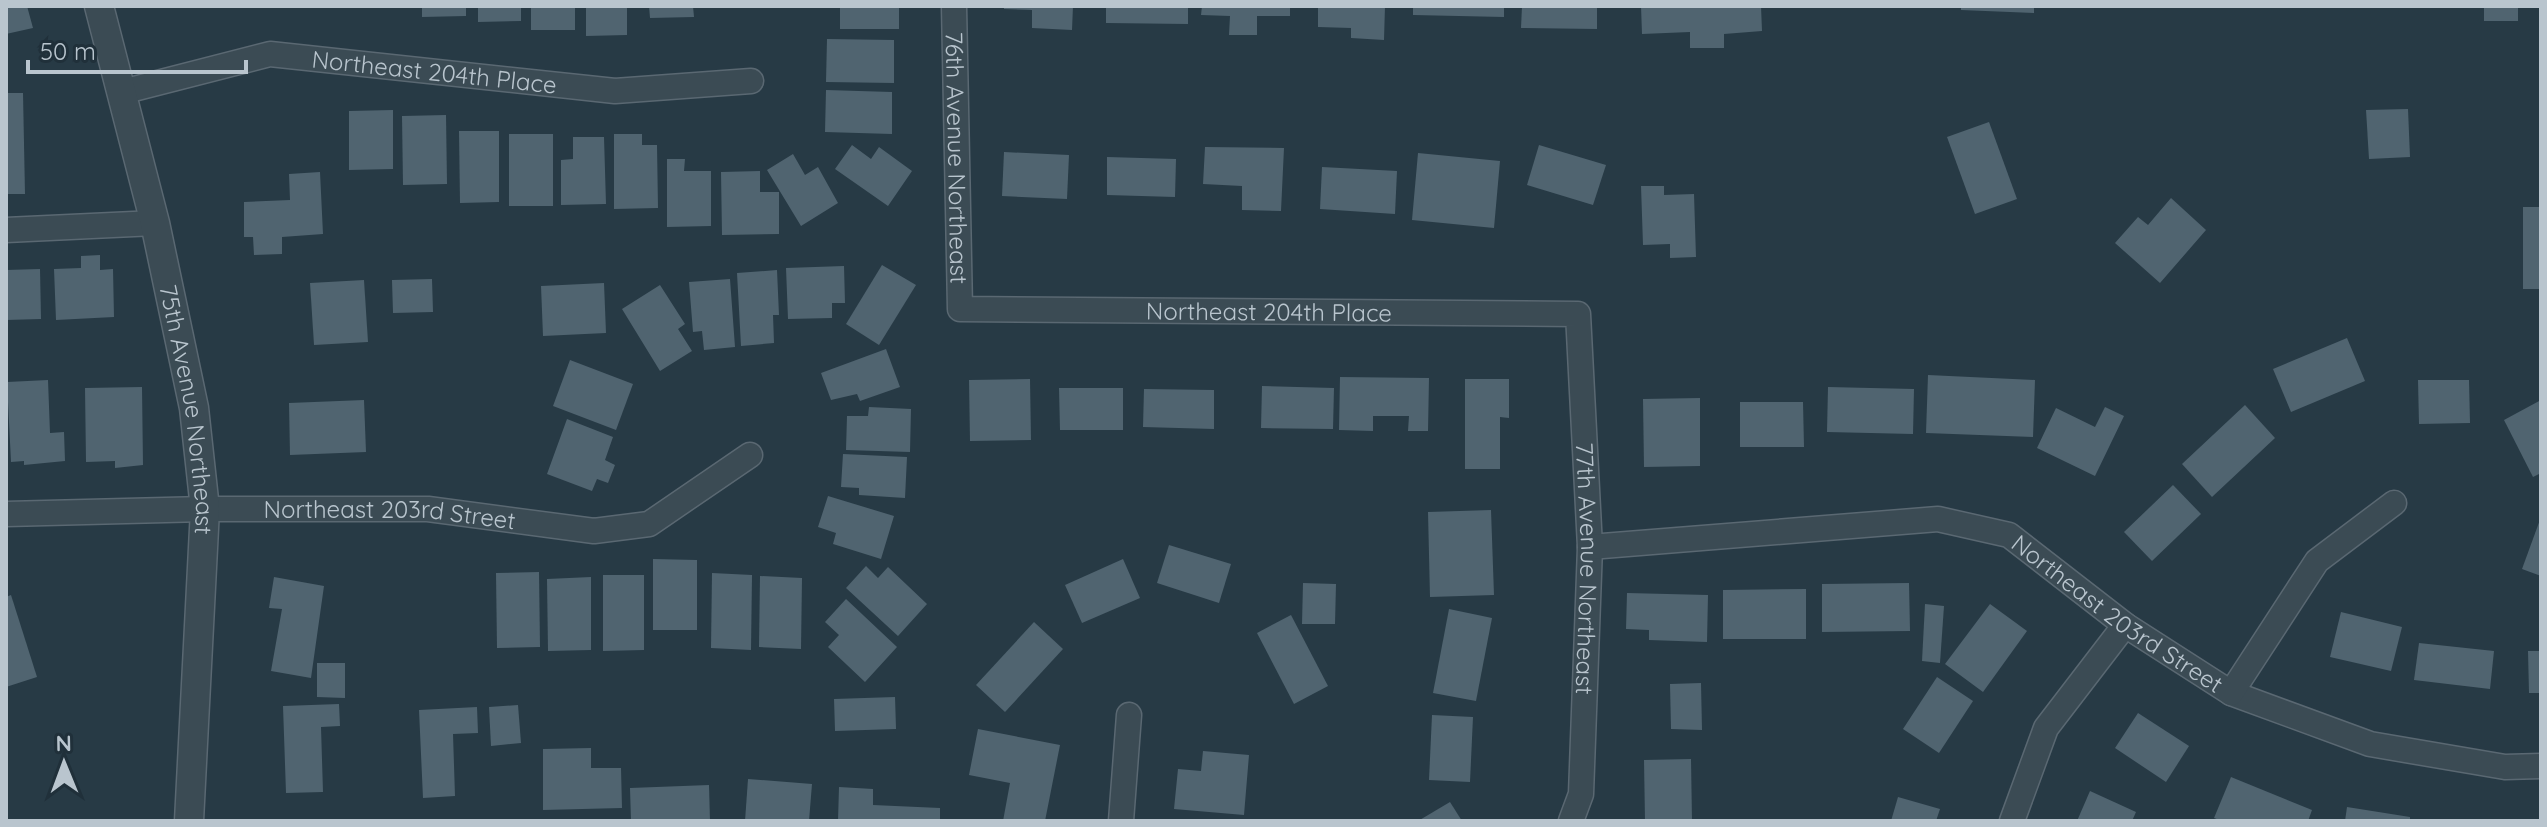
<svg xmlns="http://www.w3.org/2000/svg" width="2547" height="827" viewBox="0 0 2547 827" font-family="Quicksand,sans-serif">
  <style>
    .building { fill: #506470 }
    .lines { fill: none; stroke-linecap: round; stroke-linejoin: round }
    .minor-casing { stroke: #5a6872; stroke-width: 27 }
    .tertiary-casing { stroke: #5a6872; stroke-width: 31 }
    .minor { stroke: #3b4b54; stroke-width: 24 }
    .tertiary { stroke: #3b4b54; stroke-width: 28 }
    .labels { text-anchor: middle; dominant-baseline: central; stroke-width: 6; stroke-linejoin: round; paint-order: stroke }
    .street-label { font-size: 24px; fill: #b9c5ce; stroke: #20303a }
  </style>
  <rect width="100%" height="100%" fill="#273a45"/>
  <g class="building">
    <path d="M6,6h21l6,22 -27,6z"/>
    <path d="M422,6h44v10l-44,1z"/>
    <path d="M478,6h43v15l-43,1z"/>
    <rect x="531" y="6" width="44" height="24"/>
    <path d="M586,6h41v29l-41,1z"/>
    <path d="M649,6h44l1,11 -44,1z"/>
    <rect x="840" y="6" width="59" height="23"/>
    <path d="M1004,6h69l-1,24 -40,-2v-18l-28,-1z"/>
    <path d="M1106,6h82v18l-82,-1z"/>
    <path d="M1202,6h88v10h-33v19h-28l1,-19 -29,-1z"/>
    <path d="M1318,6h67l-1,34 -33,-2v-10l-33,-1z"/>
    <path d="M1413,6h91v11l-91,-2z"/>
    <path d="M1522,6h75v23l-76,-1z"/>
    <path d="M1641,6h120l1,25 -38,3v14h-34v-16l-48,2z"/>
    <path d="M1961,6h73v7l-73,-3z"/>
    <rect x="2484" y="6" width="34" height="15"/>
    <path d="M827,39l67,1v43l-68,-1z"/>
    <path d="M826,90l66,2v42l-67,-2z"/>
    <path d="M6,93h17l2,101h-19z"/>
    <path d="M2408,109l2,48 -41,2 -3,-49z"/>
    <path d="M393,110v59l-44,1v-59z"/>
    <path d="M446,115l1,69 -44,1 -1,-69z"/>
    <path d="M1989,122l28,77 -42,15 -28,-77z"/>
    <path d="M459,131h40v71l-39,1z"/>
    <rect x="509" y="134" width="44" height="72"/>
    <path d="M614,134h28v11h15l1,63 -44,1z"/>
    <path d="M573,137h31l2,67 -45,1v-45l12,-1z"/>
    <path d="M852,145l19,14 8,-12 33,24 -24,35 -53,-37z"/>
    <path d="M1539,145l67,20 -13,40 -66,-20z"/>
    <path d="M1205,147l79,1 -3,63 -39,-1v-24l-39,-2z"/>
    <path d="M1004,152l65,3 -2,44 -65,-3z"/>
    <path d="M1418,153l82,8 -6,67 -82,-8z"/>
    <path d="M793,154l12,21 13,-8 20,36 -37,23 -34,-56z"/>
    <path d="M1107,157l69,2 -1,38 -68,-2z"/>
    <path d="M667,159h18l-1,12h27v55l-44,1z"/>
    <path d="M1322,167l75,4 -2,43 -75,-5z"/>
    <path d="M760,171v21h19v42l-57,1 -1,-63z"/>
    <path d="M320,172l3,62 -41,3v17l-28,1 -1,-18h-9v-35l46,-2 -1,-26z"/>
    <path d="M1641,186h23v9l30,-1 2,63 -26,1v-14l-27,1z"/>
    <path d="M2171,198l35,32 -46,53 -45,-40 23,-26 10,8z"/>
    <rect x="2523" y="207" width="18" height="82"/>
    <path d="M100,255v15l13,-1 1,48 -58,3 -2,-51 27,-1v-12z"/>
    <path d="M882,265l34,20 -37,60 -33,-21z"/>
    <path d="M844,266l1,37h-13v15l-44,1 -2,-51z"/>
    <path d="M40,269l1,50 -35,1v-50z"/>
    <path d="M777,270l2,45h-6l1,28 -33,3 -4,-73z"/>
    <path d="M432,279l1,33 -40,1 -1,-33z"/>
    <path d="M730,279l5,68 -31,3 -2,-19 -9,1 -4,-50z"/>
    <path d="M364,280l4,62 -54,3 -4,-62z"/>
    <path d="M604,283l2,50 -63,3 -2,-50z"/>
    <path d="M660,285l25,39 -7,5 14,22 -32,20 -38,-62z"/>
    <path d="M2347,338l18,43 -74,31 -18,-43z"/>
    <path d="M886,349l14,38 -40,14 -3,-7 -26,6 -10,-27z"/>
    <path d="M570,360l63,24 -17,46 -63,-24z"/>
    <path d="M1928,375l107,5 -2,57 -107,-4z"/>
    <path d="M1340,377l89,1 -1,53h-20l1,-15h-36v15l-34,-1z"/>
    <path d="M1030,379l1,61 -61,1 -1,-61z"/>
    <path d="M1465,379h44v39l-9,-1v52h-35z"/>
    <path d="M48,380l2,53 14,-1 1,29 -41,4v-4l-13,1 -4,-80z"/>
    <path d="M2418,380h51l1,43 -51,1z"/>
    <path d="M1262,386l72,2 -1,41 -72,-1z"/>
    <path d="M142,387l1,78 -28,3v-7l-29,1 -1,-74z"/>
    <path d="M1828,387l86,2 -1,45 -86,-2z"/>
    <path d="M1059,388h64v42h-63z"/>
    <path d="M1144,389l70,1v39l-71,-2z"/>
    <path d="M1700,398v68l-56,1 -1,-68z"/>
    <path d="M364,400l2,52 -76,3 -1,-52z"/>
    <path d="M2541,400v73l-8,4 -29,-57z"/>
    <path d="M1740,402h63l1,45h-64z"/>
    <path d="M2245,405l30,33 -63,59 -30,-33z"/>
    <path d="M869,407l42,2 -1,43 -64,-2 1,-34h21z"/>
    <path d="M2105,407l19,9 -29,60 -58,-28 19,-40 39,19z"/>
    <path d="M567,419l46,18 -8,23 10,5 -7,18 -11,-4 -5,12 -45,-17z"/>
    <path d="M843,454l64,3 -2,41 -46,-3v-7l-18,-1z"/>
    <path d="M2173,485l28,29 -49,47 -28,-29z"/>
    <path d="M828,496l66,20 -13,43 -48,-15 3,-11 -18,-6z"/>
    <path d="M1491,510l3,85 -64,2 -2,-85z"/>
    <path d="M2541,517v59l-19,-7z"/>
    <path d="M1169,545l62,19 -12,39 -62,-20z"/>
    <path d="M653,559l44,1v70h-44z"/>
    <path d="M1123,559l17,39 -58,25 -17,-38z"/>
    <path d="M866,566l12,12 10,-11 39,37 -29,32 -52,-48z"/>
    <path d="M539,572l1,75 -43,1 -1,-75z"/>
    <path d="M712,573l40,2 -1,75 -40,-2z"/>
    <path d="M603,575h41v75l-41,1z"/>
    <path d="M760,576l42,2 -1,71 -42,-2z"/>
    <path d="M274,577l50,9 -13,92 -40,-7 11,-62 -13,-1z"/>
    <path d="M591,577v73l-43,1 -1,-72z"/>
    <path d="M1303,583l33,1 -1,40h-33z"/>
    <path d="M1909,583l1,48 -88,1v-48z"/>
    <path d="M1806,589v50h-83v-49z"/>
    <path d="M1627,593l81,2 -1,47 -58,-2v-10l-23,-1z"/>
    <path d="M11,595l26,82 -31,10v-90z"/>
    <path d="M846,599l51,48 -32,35 -37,-35 11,-12 -14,-13z"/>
    <path d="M1925,604l19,2 -4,57 -18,-2z"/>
    <path d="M1990,604l37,27 -44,61 -38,-28z"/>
    <path d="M1449,609l43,9 -16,83 -43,-8z"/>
    <path d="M2341,612l61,15 -11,44 -61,-14z"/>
    <path d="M1291,615l37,71 -34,18 -37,-71z"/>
    <path d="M1034,622l29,27 -58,63 -29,-27z"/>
    <path d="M2419,643l75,8 -4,38 -76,-9z"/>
    <path d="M2528,651h13v42h-12z"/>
    <path d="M317,663h28v35l-28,-1z"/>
    <path d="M1937,677l36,24 -34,52 -36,-24z"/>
    <path d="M1701,683l1,47 -31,-1 -1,-45z"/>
    <path d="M895,697l1,32 -61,2 -1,-32z"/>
    <path d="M339,704l1,22 -19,1 2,65 -37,1 -3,-87z"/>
    <path d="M518,705l3,38 -30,3 -2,-39z"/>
    <path d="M477,707l1,26 -25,1 2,62 -32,2 -4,-88z"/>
    <path d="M2138,713l51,33 -23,36 -51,-34z"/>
    <path d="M1432,715l41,2 -3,65 -41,-2z"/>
    <path d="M978,729l82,16 -15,76h-42l7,-38 -41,-8z"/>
    <path d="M591,748v20h30l1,40 -79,2v-61z"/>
    <path d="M1203,751l46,4 -5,60 -70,-6 4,-40 23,2z"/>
    <path d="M1691,759l1,62h-47l-1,-61z"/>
    <path d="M2231,777l81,33 -4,11h-86l-8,-3z"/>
    <path d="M748,779l64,5 -3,37h-64z"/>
    <path d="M709,785l1,36h-79l-1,-33z"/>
    <path d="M839,787l34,2v16l67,3v13h-102z"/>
    <path d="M2090,791l46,21 -4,9h-55z"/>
    <path d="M1898,797l42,12 -4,12h-45z"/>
    <path d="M1450,802l12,19h-44z"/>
    <path d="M2347,807l63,10v4h-65z"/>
  </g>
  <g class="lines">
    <g class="minor-casing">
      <g id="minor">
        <path id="s1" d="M954,6l6,303 618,5 12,233 -9,247 -10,27"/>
        <path id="s2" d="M122,92l148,-38 345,37 136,-10"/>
        <path d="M6,230l149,-7"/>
        <path id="s3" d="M6,514l199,-5h223l166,22 55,-7 101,-69"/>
        <path id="s4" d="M1590,547l348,-28 71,16 116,90 106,68 139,51 135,23 36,-1"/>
        <path d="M2231,693l86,-132 77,-58"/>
        <path d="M1121,821l8,-106"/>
        <path d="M2012,821l34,-93 79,-103"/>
      </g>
    </g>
    <g class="tertiary-casing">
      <g id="tertiary">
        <path id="s5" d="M99,6l56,217 39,185 11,101 -16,312"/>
      </g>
    </g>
    <use href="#minor" class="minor"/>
    <use href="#tertiary" class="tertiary"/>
  </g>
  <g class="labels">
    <g class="street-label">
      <text stroke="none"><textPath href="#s2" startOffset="318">Northeast 204th Place</textPath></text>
      <text stroke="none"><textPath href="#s1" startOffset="152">76th Avenue Northeast</textPath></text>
      <text stroke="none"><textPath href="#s1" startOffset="612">Northeast 204th Place</textPath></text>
      <text stroke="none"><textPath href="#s5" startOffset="414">75th Avenue Northeast</textPath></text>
      <text stroke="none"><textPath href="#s3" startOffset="384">Northeast 203rd Street</textPath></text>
      <text stroke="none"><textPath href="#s1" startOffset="1176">77th Avenue Northeast</textPath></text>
      <text stroke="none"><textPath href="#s4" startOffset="556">Northeast 203rd Street</textPath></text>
    </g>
  </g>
  <rect width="2547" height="827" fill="none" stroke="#b9c5ce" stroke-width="16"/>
  <g transform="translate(64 763) rotate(359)" stroke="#20303a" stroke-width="6" paint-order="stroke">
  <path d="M0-6L14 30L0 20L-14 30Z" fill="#b9c5ce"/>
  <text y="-12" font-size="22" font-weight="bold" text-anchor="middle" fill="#b9c5ce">N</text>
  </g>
  <path d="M28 60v12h218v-12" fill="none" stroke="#b9c5ce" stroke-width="4"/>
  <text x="40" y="60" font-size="24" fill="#b9c5ce" stroke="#20303a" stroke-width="6" paint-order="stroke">50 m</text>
</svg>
